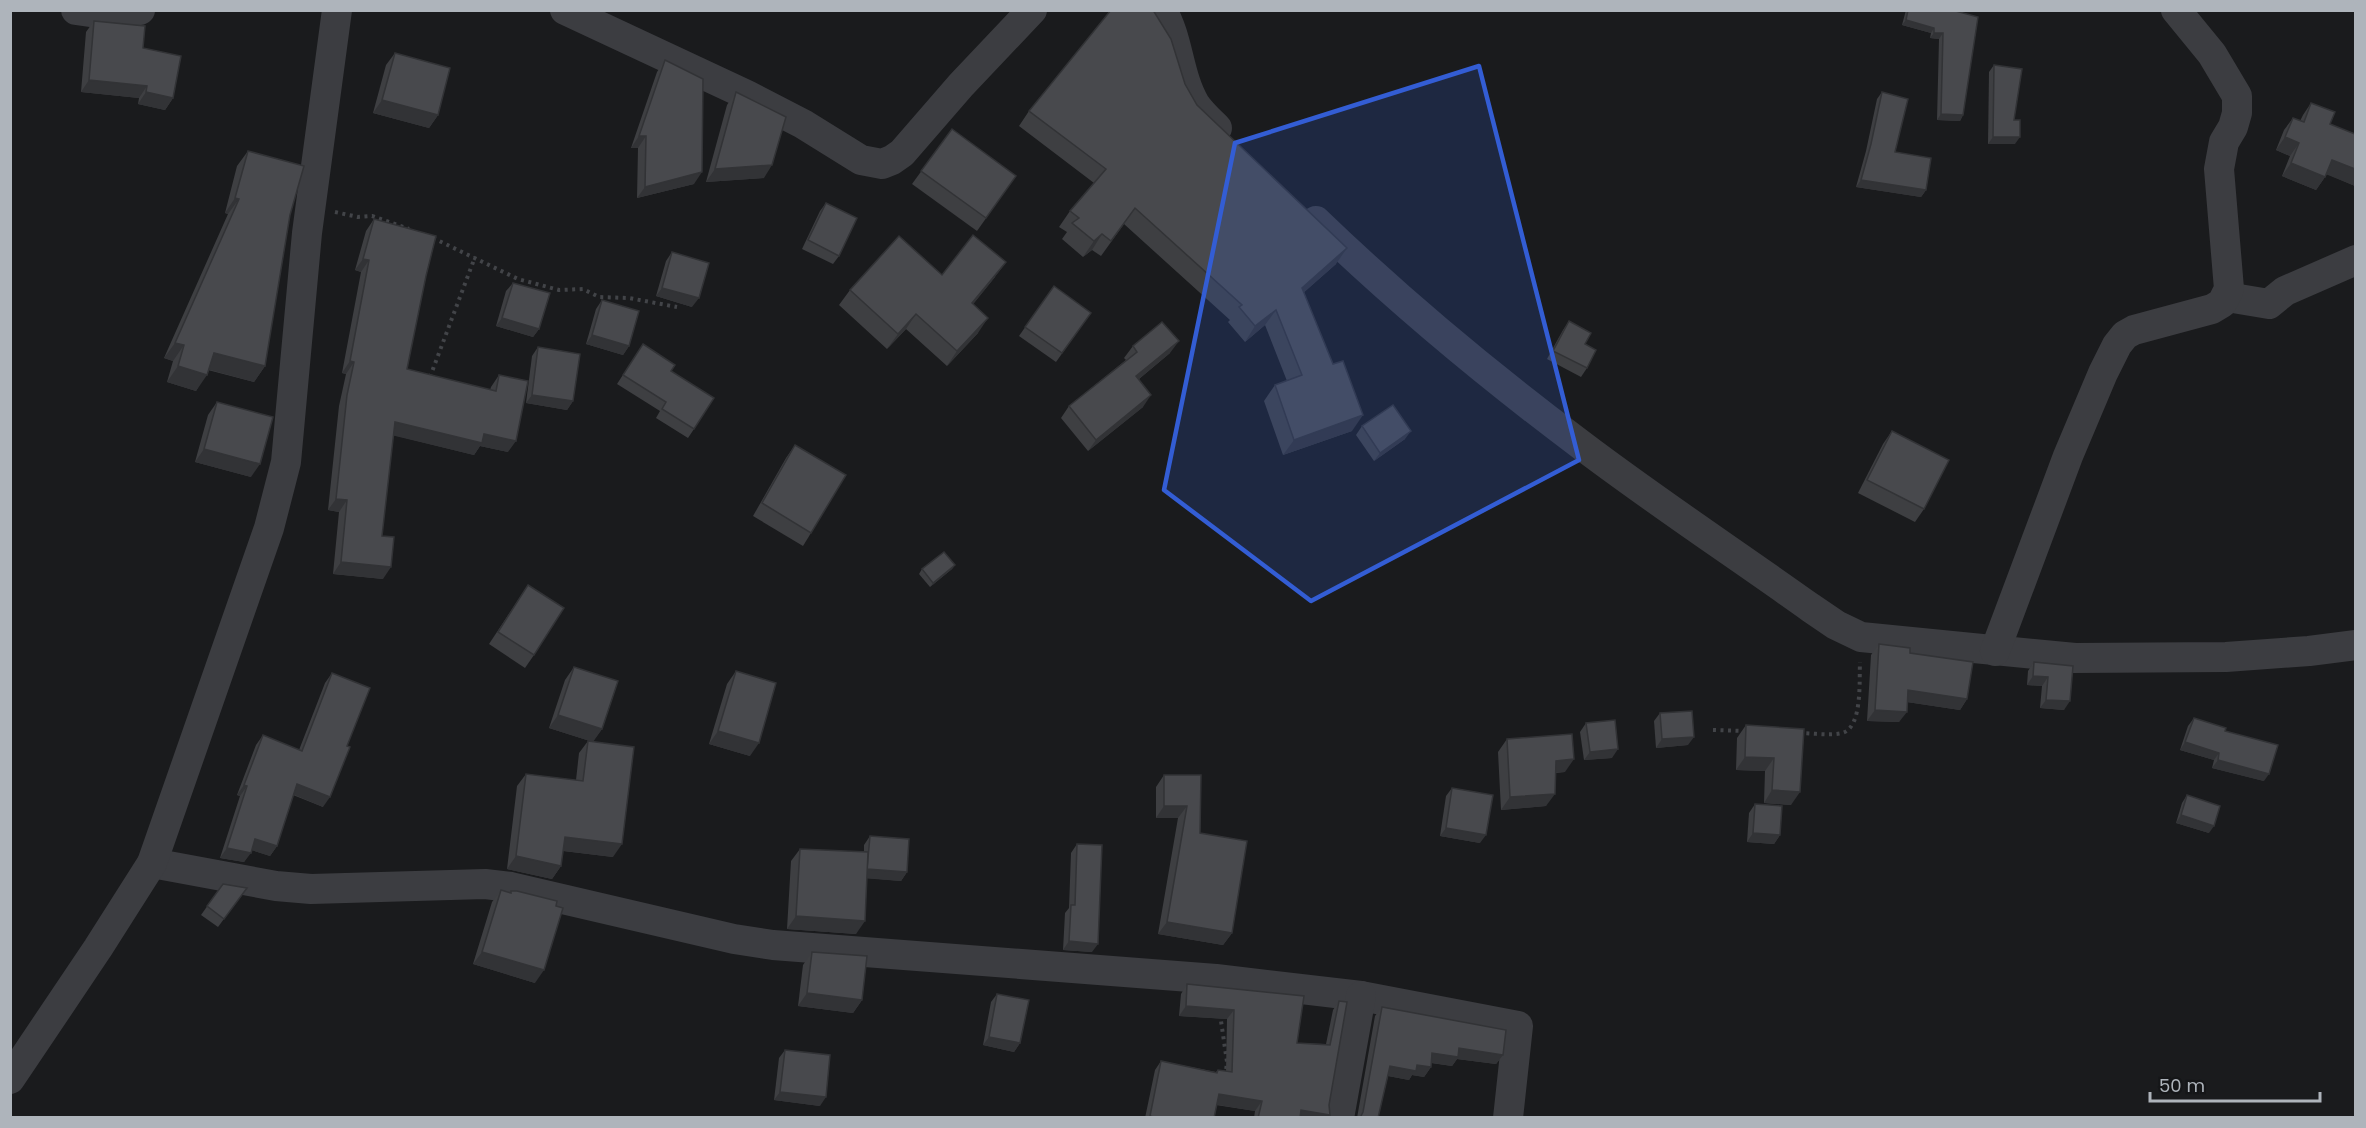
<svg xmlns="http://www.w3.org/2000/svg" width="2366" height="1128" viewBox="0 0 2366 1128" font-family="Poppins,sans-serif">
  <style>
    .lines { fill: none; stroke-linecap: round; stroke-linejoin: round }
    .path { stroke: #424448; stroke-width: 4; stroke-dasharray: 3 4.5; stroke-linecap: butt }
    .minor { stroke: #3c3d41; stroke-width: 30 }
    .wall { fill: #3e3f42 }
    .shaded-wall { fill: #323336 }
    .building { fill: #48494d; stroke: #323336; stroke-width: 1.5 }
    .marked { fill: #335dd4; fill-opacity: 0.2; stroke: #335dd4; stroke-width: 4.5; stroke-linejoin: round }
  </style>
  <rect width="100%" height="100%" fill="#1a1b1d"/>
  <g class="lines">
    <g class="path">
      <path d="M335,212l23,5 14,-1 37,13"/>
      <path d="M433,238l85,41 41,11 24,-1 16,8 30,1 48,9"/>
      <path d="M430,377l45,-120"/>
      <path d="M1713,730l33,1"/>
      <path d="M1799,733c14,0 30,3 43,0 21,-5 17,-54 18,-71"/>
      <path d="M1220,1014l7,48 -1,9h4"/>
    </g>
    <g class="minor">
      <path d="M76,10l21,3 43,-3"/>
      <path d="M565,10l182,85 56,29 58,36 21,4 10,-4 10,-7 59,-68 71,-75"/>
      <path d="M1162,10c17,29 16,65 33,94 6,9 15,17 22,24"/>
      <path d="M1316,221c83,80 172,154 264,223 75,57 154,109 231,164l25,17 25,12 214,21 151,-1 83,-6 47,-6"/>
      <path d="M2227,297l42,7 16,-13 71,-31"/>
      <path d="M1995,651l73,-195 35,-83 14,-28 8,-10 9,-5 78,-21 10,-6 7,-14 -10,-120 5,-27 9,-15 4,-14v-17l-25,-42 -36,-44"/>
      <path d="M152,863l124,23 35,3 174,-5 26,3 223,52 39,6 443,34 145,17 157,30 -10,92"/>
      <path d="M10,1079l88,-131 54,-85 117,-335 17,-66 21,-229 30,-223"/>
      <path d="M1339,1118l22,-122"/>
    </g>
  </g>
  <g class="wall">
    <path d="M1906,10h46l11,105 -3,6 -23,-1 2,-81 -9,-1 1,-5 -29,-8z"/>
    <path d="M94,21l49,27 30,50 -8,12 -27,-6 1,-6 -58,-6 5,-60z"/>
    <path d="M395,53l43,62 -9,13 -56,-15 13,-48z"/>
    <path d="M665,60l29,124 -57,14 1,-50h-7l26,-76z"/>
    <path d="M1994,65l20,55 1,24h-27l1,-72z"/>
    <path d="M1185,84l12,21 139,159 -32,28 48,139 -69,24 -19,-54 11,-16 12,-4 -22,-56 -20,17 -17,-20 2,-2 -106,-96 -23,32 -9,-6 -9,7 -21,-18 5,-7 -8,-5 11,-16 24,-28 -75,-57 10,-15z"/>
    <path d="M736,92l28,86 -58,4 21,-77z"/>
    <path d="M1882,92l13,60 31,38 -5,7 -65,-10 10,-36 11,-52z"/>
    <path d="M2311,103l19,21 25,62 -28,-12 -11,16 -34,-14 8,-20 -14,-6 8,-20 9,-12 7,3 3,-6z"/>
    <path d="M952,129l64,47 -39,55 -65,-47z"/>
    <path d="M248,151l42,64 -25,151 -11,16 -46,-12 -12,21 -29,-9 6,-21 -9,-3 64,-144 -3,-1 12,-47z"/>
    <path d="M826,203l13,53 -6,8 -31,-15 18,-38z"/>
    <path d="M374,219l52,57 -19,93 83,21 1,-3 8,-12 9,77 -28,-6 -6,9 -81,-20 -11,101 1,43 -50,-5 6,-62 -11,-2 11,-104 7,-32 -4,-1 19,-101 -6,-2 11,-39z"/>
    <path d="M672,252l20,55 -36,-11 10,-35z"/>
    <path d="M942,275l53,2 -22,27 5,29 -31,33 -41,-37 -19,20 -48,-44 11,-15z"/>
    <path d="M513,283l26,46 -6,8 -37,-11 10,-35z"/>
    <path d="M1054,286l37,27 -35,49 -37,-26z"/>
    <path d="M602,300l27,46 -6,9 -37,-11 10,-35z"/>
    <path d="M1569,321l16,23 2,24 -6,9 -34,-18 16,-29z"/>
    <path d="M643,344l51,85 -6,9 -32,-20 4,-7 -43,-27z"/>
    <path d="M1133,346l37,7 -31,26 4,28 -55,44 -27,-33 8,-12 57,-46 -2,-2z"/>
    <path d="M538,347l35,54 -6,9 -41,-7 6,-47z"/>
    <path d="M217,402l34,75 -56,-15 13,-47z"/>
    <path d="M1362,426l43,13 -31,22 -18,-26z"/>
    <path d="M1892,431l32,78 -9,13 -57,-29 25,-49z"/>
    <path d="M795,445l16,88 -8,13 -50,-30 33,-58z"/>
    <path d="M955,565l-3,4 -22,18 -11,-13 3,-5z"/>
    <path d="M528,585l6,70 -9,13 -36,-24z"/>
    <path d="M1879,644l31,9 57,46 -7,11 -53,-8 -8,20 -32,-1 4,-66z"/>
    <path d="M2034,662l39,4 -9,44 -24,-2 2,-22 -15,-1 1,-14z"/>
    <path d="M574,667l28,62 -9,12 20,116 -50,-6 -2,15 -9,13 -45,-10 10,-83 9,-12 50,6 3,-27 9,-12h2l-41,-13 16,-48z"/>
    <path d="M736,671l14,85 -41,-12 18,-60z"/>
    <path d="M332,673l-9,134 -30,-12 -16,51 -7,10 -18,-6 -8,12 -24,-4 20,-62 -3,-1 19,-50 7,-10 36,15 26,-67z"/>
    <path d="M1660,713l28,32 -32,3 -2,-27z"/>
    <path d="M2194,718l31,13 39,50 -52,-13 2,-8 -34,-10 8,-24z"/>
    <path d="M1586,723l26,35 -28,2 -4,-28z"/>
    <path d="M1746,725l58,4 -13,76 -27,-2 1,-32 -29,-1 1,-32z"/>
    <path d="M1507,739l58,33 -9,1 -10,33 -45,4 -3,-58z"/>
    <path d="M1164,775h37l-1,58 32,100 -9,12 -65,-11 20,-116h-22v-31z"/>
    <path d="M1452,788l28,55 -40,-7 6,-40z"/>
    <path d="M2187,795l22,38 -33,-10 6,-20z"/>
    <path d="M1755,804l25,31 -6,9 -27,-2 2,-29z"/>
    <path d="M870,836l37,36 -6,9 -34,-3 -11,56 -69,-5 4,-68 9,-12 64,3v-7z"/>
    <path d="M1077,844l15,108 -29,-2 2,-37 4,-5 2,-55z"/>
    <path d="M223,884l24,4 -29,39 -17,-12z"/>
    <path d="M501,890l9,2 1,-1 24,92 -62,-19 19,-62z"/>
    <path d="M812,952l50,48 -9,13 -55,-7 5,-41z"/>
    <path d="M1187,984l110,59 29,1 7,-34 6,-9 -10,104 1,10 -1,3h-75l1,-7 -39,-6 -2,13h-69l10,-48 6,-9 55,11 2,-2 8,1 1,-52 -48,-3 2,-22z"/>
    <path d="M997,994l23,49 -6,9 -31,-7 8,-43z"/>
    <path d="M1382,1007l121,48 -7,9 -39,-5 -5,7 -21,-3v4l-7,10 -12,-2 -3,5 -21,-4 -10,42h-21l18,-102z"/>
    <path d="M785,1050l35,56 -46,-6 5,-42z"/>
  </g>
  <g class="shaded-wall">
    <path d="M1906,20l28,8 -3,5 -29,-8z"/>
    <path d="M1934,33h9l-4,6 -9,-1z"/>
    <path d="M89,80l58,6 -8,12 -58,-6z"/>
    <path d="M146,92l27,6 -8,12 -27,-6z"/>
    <path d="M382,100l56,15 -9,13 -56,-15z"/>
    <path d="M1941,114l22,1 -3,6 -23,-1z"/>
    <path d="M639,136h7l-8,12h-7z"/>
    <path d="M1993,137h27l-5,7h-27z"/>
    <path d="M2285,137l14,6 -9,13 -14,-6z"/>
    <path d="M2332,160l23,9v17l-32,-13z"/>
    <path d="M2291,163l34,14 -9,13 -34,-14z"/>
    <path d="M772,165l-8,13 -58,4 9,-13z"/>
    <path d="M702,172l-8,12 -57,14 8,-11z"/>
    <path d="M1861,180l65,10 -5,7 -65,-10z"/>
    <path d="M235,198l4,1 -11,15 -3,-1z"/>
    <path d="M1102,234l-10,16 -9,7 11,-16z"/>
    <path d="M1347,248l-11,16 -44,39 10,-15z"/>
    <path d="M363,259l6,1 -8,12 -6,-2z"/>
    <path d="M1006,262l-11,15 -33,41 10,-15z"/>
    <path d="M662,288l37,10 -7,9 -36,-11z"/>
    <path d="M1276,310l-11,15 -20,17 10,-16z"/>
    <path d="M916,314l-10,15 -19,20 11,-15z"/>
    <path d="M502,318l37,11 -6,8 -37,-11z"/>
    <path d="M988,318l-10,15 -31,33 10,-15z"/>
    <path d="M592,335l37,11 -6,9 -37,-11z"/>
    <path d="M1179,341l-9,12 -42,35 8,-12z"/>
    <path d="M175,343l9,2 -11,16 -9,-3z"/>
    <path d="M214,353l51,13 -11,16 -51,-14z"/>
    <path d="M350,361l4,1 -8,12 -4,-1z"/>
    <path d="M178,366l29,9 -11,16 -29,-9z"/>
    <path d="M532,395l41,6 -6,9 -41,-7z"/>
    <path d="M1151,395l-8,12 -55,44 8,-11z"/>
    <path d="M1363,415l-11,16 -69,24 11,-15z"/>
    <path d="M395,422l89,12 32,7 -8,11 -28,-6 -6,9 -87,-21z"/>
    <path d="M1411,431l-6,8 -31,22 6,-8z"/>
    <path d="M204,449l56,15 -9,13 -56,-15z"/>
    <path d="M336,499l11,1 -8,12 -11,-2z"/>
    <path d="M341,562l50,5 -8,12 -50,-5z"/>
    <path d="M955,565l-3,4 -22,18 3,-4z"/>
    <path d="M2033,676l15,1 -6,9 -15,-1z"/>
    <path d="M1908,690l59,9 -7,11 -60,-9z"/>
    <path d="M2046,700l24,1 -6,9 -24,-2z"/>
    <path d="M1875,710l32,2 -8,10 -32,-1z"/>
    <path d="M558,715l44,14 -9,13 -44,-14z"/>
    <path d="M718,731l41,12 -9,13 -41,-12z"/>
    <path d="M1694,737l-6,8 -32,3 6,-9z"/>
    <path d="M2185,742l34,11 -5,7 -34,-10z"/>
    <path d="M1618,749l-6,9 -28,2 6,-8z"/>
    <path d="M1745,757l29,1 -9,13 -29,-1z"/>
    <path d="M1574,759l-9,13 -18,1 9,-12z"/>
    <path d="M2218,760l51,14 -5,7 -52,-13z"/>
    <path d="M297,784l33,13 -7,10 -33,-14z"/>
    <path d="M244,785l3,1 -7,10 -3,-1z"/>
    <path d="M1772,790l28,2 -9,13 -27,-2z"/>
    <path d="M1555,794l-9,12 -45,4 9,-13z"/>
    <path d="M1164,806h23l-9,12h-22z"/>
    <path d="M2181,815l33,11 -5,7 -33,-10z"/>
    <path d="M1446,828l40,7 -6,8 -40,-7z"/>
    <path d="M1753,833l27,2 -6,9 -27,-2z"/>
    <path d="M565,837l57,7 -9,13 -57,-7z"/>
    <path d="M255,839l22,7 -7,10 -22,-7z"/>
    <path d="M227,848l24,5 -7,9 -24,-4z"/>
    <path d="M516,856l45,10 -9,13 -45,-10z"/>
    <path d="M867,869l40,3 -6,9 -40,-3z"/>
    <path d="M796,916l69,5 -9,13 -69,-5z"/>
    <path d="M1167,922l65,11 -9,12 -65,-11z"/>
    <path d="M1069,941l29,3 -6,8 -29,-2z"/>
    <path d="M482,952l62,18 -9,13 -62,-19z"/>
    <path d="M807,993l55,7 -9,13 -55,-7z"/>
    <path d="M1186,1006l48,4 -7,9 -48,-3z"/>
    <path d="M989,1037l31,6 -6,9 -31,-7z"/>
    <path d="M1459,1048l44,7 -7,9 -39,-5 -5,7 -26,-4 6,-9z"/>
    <path d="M1417,1065l14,2 -7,10 -12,-2 -3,5 -26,-5 7,-9z"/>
    <path d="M780,1092l46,5 -6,9 -46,-6z"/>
    <path d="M1219,1094l43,7 -7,10 -43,-7z"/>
    <path d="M1301,1110l29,5 -1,3h-33z"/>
  </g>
  <g class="building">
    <path d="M1111,10h42l18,29 14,45 12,21 150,143 -45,40 31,76 10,-3 20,54 -69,25 -19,-55 27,-10 -26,-65 -21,16 -16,-19 3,-2 -107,-97 -24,33 -9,-7 -8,7 -22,-18 7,-5 -9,-7 36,-42 -77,-58z"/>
    <path d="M1908,10h44l26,7 -15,98 -22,-1 2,-81h-9v-5l-28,-8z"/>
    <path d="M94,21l51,5 -2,22 38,8 -8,42 -27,-6 1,-6 -58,-6z"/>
    <path d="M395,53l55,15 -12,47 -56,-15z"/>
    <path d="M665,60l38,19 -1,93 -57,15 1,-51h-7z"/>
    <path d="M1994,65l28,4 -8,51h6v17h-27z"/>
    <path d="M736,92l50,25 -14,48 -57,4z"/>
    <path d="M1882,92l26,7 -13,53 36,6 -5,32 -65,-10 10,-36z"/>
    <path d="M2311,103l24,9 -5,12 25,10v35l-23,-9 -7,17 -34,-14 8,-20 -14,-6 8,-19 11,4z"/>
    <path d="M952,129l64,47 -30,42 -65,-47z"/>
    <path d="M248,151l56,15 -14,49 -25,151 -51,-13 -7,22 -29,-9 6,-21 -9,-2 64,-144 -4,-1z"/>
    <path d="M826,203l31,15 -18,38 -31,-16z"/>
    <path d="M374,219l62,17 -10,40 -19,93 89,22 3,-16 29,6 -12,60 -32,-7 -2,9 -87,-21 -13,114 12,1 -3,30 -50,-5 6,-62 -11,-1 11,-104 7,-33 -4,-1 19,-101 -6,-1z"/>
    <path d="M973,235l33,27 -34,41 16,15 -31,33 -41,-37 -18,20 -48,-44 49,-54 43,39z"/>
    <path d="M672,252l37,11 -10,35 -37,-10z"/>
    <path d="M513,283l37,10 -11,36 -37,-11z"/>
    <path d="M1054,286l37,27 -29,40 -37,-26z"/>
    <path d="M602,300l37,11 -10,35 -37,-11z"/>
    <path d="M1569,321l22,12 -6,11 11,6 -9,18 -34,-17z"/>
    <path d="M1162,322l17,19 -43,35 15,19 -55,45 -27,-34 68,-54 -4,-6z"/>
    <path d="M643,344l32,21 -4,6 43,27 -20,31 -32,-20 4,-7 -43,-27z"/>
    <path d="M538,347l42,7 -7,47 -41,-6z"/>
    <path d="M217,402l56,15 -13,47 -56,-15z"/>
    <path d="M1393,405l18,26 -31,22 -18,-27z"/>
    <path d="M1892,431l57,29 -25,49 -57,-29z"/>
    <path d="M795,445l51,30 -35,58 -49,-30z"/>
    <path d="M944,552l11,13 -22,18 -11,-14z"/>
    <path d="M528,585l36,23 -30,47 -36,-23z"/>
    <path d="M1879,644l31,4v5l63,9 -6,37 -59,-9 -1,22 -32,-2z"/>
    <path d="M2034,662l39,4 -3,35 -24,-1 2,-23 -15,-1z"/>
    <path d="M574,667l44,14 -16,48 -44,-14z"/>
    <path d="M736,671l40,12 -17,60 -41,-12z"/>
    <path d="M332,673l38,15 -23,58 3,1 -20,50 -33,-13 -20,62 -22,-7 -4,14 -24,-5 20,-62 -3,-1 19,-50 39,16z"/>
    <path d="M1692,711l2,26 -32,2 -2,-26z"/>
    <path d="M2194,718l32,10 -1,3 53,14 -9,29 -51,-14 1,-7 -34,-11z"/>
    <path d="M1615,720l3,29 -28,3 -4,-29z"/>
    <path d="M1746,725l58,4 -4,63 -28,-2 2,-32 -29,-1z"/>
    <path d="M1572,734l2,25 -18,2 -1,33 -45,3 -3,-58z"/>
    <path d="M588,741l46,6 -12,97 -57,-7 -4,29 -45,-10 10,-82 57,7z"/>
    <path d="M1164,775h37l-1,58 47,8 -15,92 -65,-11 20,-116h-23z"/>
    <path d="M1452,788l41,7 -7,40 -40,-7z"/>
    <path d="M2187,795l33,11 -6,20 -33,-11z"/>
    <path d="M1755,804l27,2 -2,29 -27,-2z"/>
    <path d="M870,836l39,3 -2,33 -40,-3z"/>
    <path d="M1077,844l25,1 -4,99 -29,-3 2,-36h4z"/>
    <path d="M800,849l68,3 -3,69 -69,-5z"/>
    <path d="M223,884l24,4 -23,31 -17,-13z"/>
    <path d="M501,890l10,3v-2h6l40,10 -1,5 7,2 -19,62 -62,-18z"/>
    <path d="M812,952l55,4 -5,44 -55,-7z"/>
    <path d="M1187,984l117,12 -7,47 33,2 9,-44 8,1 -18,103 1,10 -29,-5 -1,8h-42l4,-17 -43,-7 -5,24h-58l-6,-2 11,-55 56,12 1,-3 14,2 2,-62 -48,-4z"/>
    <path d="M997,994l32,6 -9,43 -31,-6z"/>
    <path d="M1382,1007l124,23 -3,25 -44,-7 -1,9 -26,-4 -1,14 -14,-2 -1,6 -26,-5 -12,52h-18l3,-6z"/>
    <path d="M785,1050l45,5 -4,42 -46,-5z"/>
  </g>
  <path class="marked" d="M1479,66l100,394 -268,141 -147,-111 71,-347z"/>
  <rect width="2366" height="1128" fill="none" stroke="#aeb4bb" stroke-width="24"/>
  <path d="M2150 1092v9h170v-9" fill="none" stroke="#aeb4bb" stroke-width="3"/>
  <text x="2159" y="1092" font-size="18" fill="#aeb4bb" stroke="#151618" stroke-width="4.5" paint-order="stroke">50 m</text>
</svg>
